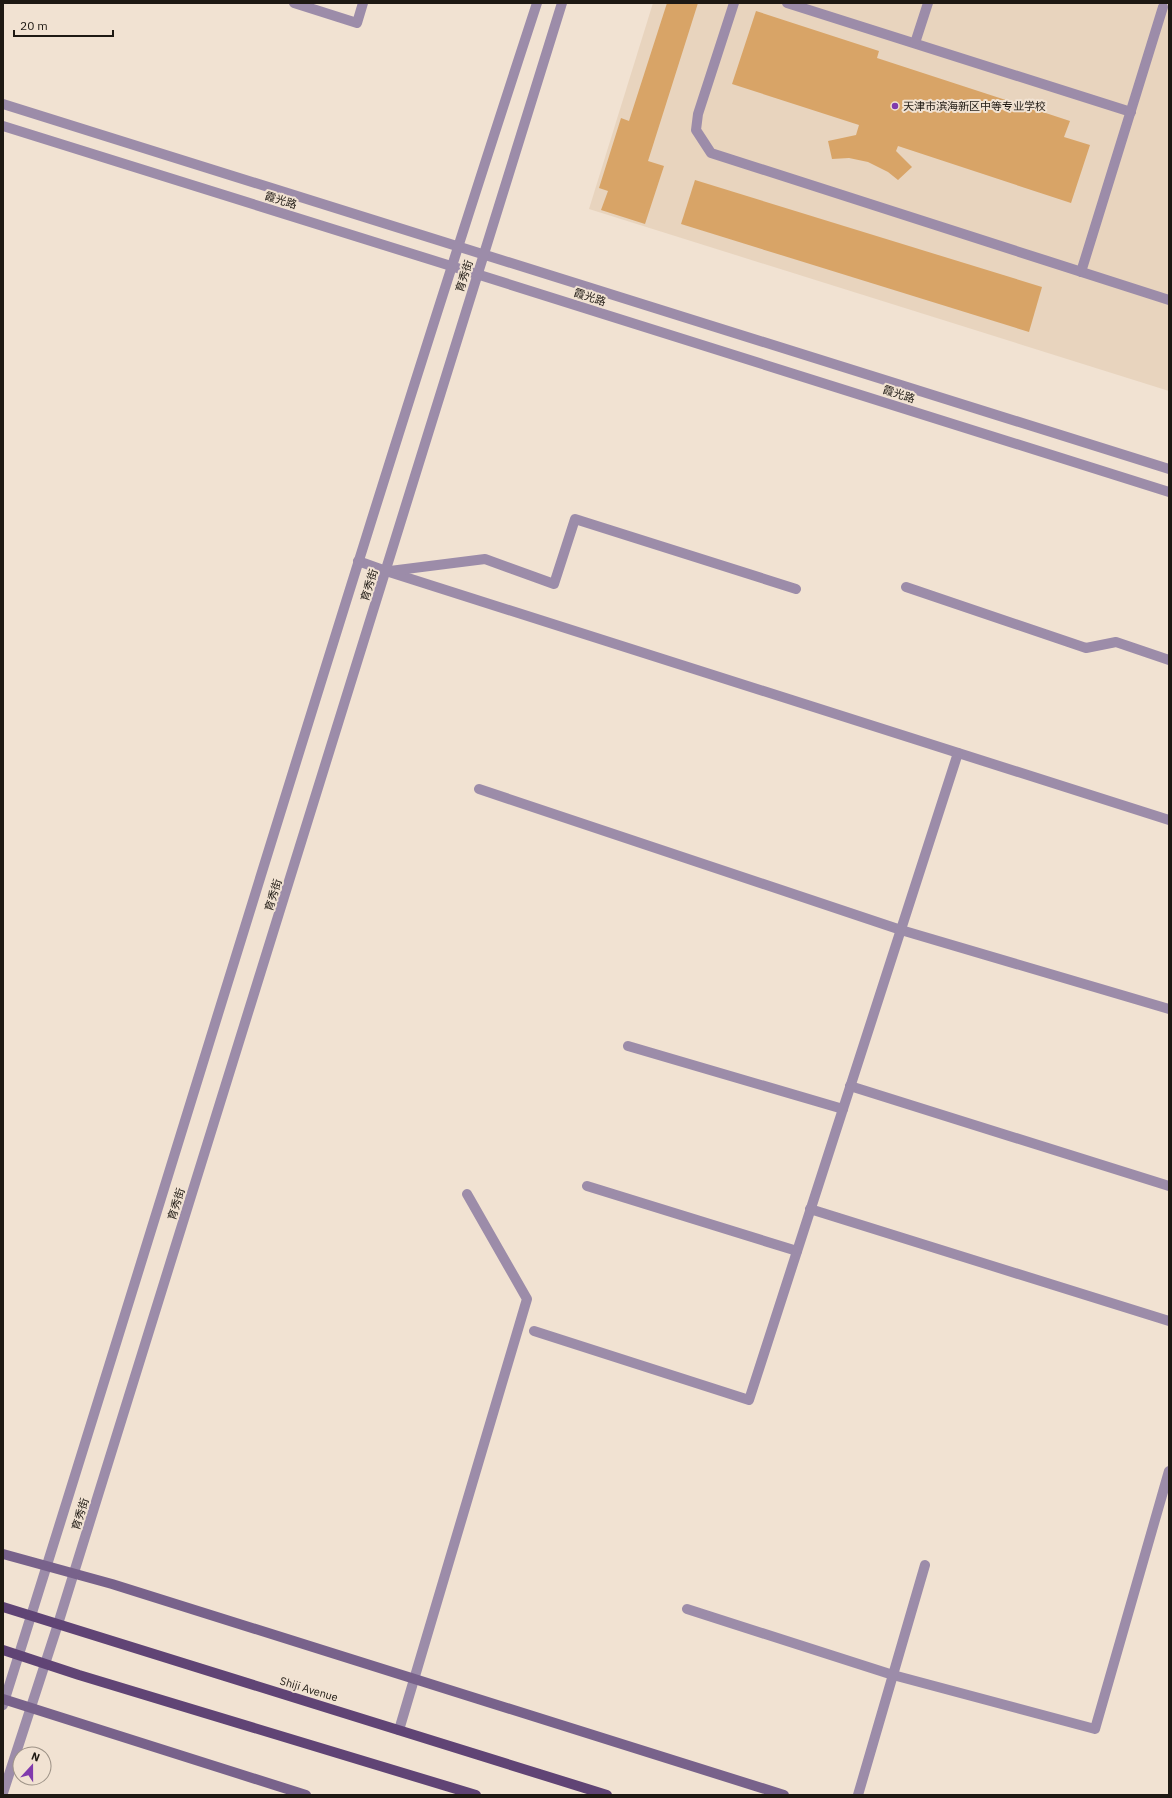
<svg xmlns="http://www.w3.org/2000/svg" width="1172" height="1798" viewBox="0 0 1172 1798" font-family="'IBM Plex Sans','Noto Sans SC',sans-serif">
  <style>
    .built { fill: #e8d4be }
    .building { fill: #d8a467 }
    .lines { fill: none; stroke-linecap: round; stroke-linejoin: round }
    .service { stroke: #9c8ca9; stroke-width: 10 }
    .tertiary { stroke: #9c8ca9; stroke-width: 10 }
    .secondary { stroke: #78628b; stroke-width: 10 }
    .primary { stroke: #604475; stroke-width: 10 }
    .poi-dot { fill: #803aad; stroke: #f1e2d2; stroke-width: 1.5 }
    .labels { text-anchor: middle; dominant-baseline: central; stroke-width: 4; stroke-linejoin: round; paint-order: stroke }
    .poi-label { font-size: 11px; fill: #1e1913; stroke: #f1e2d2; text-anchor: start }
    .street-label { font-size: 11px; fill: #1e1913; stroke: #f1e2d2 }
  </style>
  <rect width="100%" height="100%" fill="#f1e2d2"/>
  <path class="built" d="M653,3h516v388l-580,-182z"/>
  <g class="building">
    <path d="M667,3h31l-50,158 16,5 -19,58 -44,-14 7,-19 -9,-3 22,-70 8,3z"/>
    <path d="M756,11l123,40 -2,7 193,63 -6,16 26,8 -19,58 -173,-57 -2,5 16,16 -14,13 -10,-8 -20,-10 -19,-4 -17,1 -4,-18 28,-6 3,-10 -127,-41z"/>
    <path d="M695,180l347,107 -13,45 -348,-108z"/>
  </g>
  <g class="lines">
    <g class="service">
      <path d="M294,3l63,20 6,-20"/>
      <path d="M734,3l-36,111 -2,16 15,23 458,147"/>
      <path d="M787,3l344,109"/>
      <path d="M915,43l13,-40"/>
      <path d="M1081,272l82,-265"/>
      <path d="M358,561l28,10 783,249"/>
      <path d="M390,571l95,-12 69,25 21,-65 221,70"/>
      <path d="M906,587l180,61 30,-6 53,18"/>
      <path d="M479,789l422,141 268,79"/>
      <path d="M628,1046l215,63"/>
      <path d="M850,1086l319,100"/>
      <path d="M587,1186l210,65"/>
      <path d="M810,1209l359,112"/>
      <path d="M534,1331l215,69 209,-647"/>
      <path d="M687,1609l206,66 202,54 74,-258"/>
      <path d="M399,1730l128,-431 -60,-105"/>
      <path d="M858,1795l67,-230"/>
    </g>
    <g class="tertiary">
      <path d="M3,104l1166,365"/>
      <path d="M3,126l448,140 718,226"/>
      <path d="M3,1705c179,-567 349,-1137 534,-1702"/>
      <path d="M3,1793l55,-169 504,-1621"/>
    </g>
    <g class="secondary">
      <path d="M3,1554l109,30 672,211"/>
      <path d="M3,1699l303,96"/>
    </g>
    <g class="primary">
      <path d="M3,1607l604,188"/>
      <path d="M3,1650l76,25 397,120"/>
    </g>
  </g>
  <circle class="poi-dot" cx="895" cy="106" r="4"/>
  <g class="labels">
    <g class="poi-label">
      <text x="903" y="106">天津市滨海新区中等专业学校</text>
    </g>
    <g class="street-label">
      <text transform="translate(281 200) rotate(17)">霞光路</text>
      <text transform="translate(464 276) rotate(-72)">育秀街</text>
      <text transform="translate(590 297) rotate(18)">霞光路</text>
      <text transform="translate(899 394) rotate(18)">霞光路</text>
      <text transform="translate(369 585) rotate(-73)">育秀街</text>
      <text transform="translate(273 895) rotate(-73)">育秀街</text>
      <text transform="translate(176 1204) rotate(-73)">育秀街</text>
      <text transform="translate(80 1514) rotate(-73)">育秀街</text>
      <text transform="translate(309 1689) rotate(17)">Shiji Avenue</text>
    </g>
  </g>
  <rect width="1172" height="1798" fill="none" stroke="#1e1913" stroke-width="8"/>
  <g transform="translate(32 1766) rotate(21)"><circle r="19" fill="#f1e2d2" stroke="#9d9286"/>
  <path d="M0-3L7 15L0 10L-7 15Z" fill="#803aad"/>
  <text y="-6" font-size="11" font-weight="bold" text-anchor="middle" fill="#1e1913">N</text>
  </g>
  <path d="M14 30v6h99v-6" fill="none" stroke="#1e1913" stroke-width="2"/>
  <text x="20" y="30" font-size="12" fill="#1e1913" stroke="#f1e2d2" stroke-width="3" paint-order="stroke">20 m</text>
</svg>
